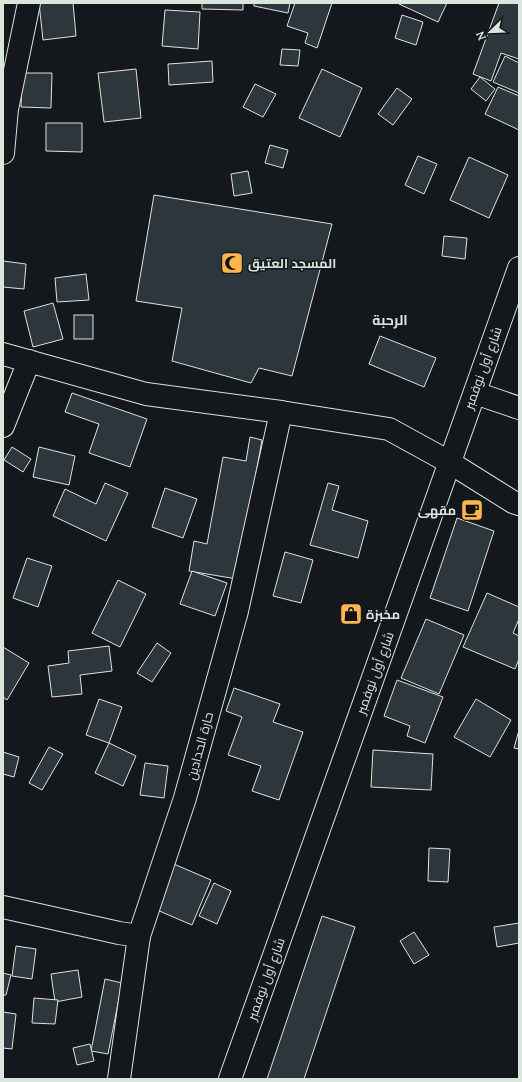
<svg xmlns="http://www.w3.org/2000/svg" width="522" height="1082" viewBox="0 0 522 1082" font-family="Lora,Cairo,serif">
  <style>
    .building { fill: #2c363c; stroke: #d8e6dc }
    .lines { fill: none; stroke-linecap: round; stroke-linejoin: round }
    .minor-casing { stroke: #d8e6dc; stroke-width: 24 }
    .major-casing { stroke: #d8e6dc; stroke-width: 24 }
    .minor { stroke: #14181c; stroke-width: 22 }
    .major { stroke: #14181c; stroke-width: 22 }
    .labels { text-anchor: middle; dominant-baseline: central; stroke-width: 3; stroke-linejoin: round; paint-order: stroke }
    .poi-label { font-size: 13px; font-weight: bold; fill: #d8e6dc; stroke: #14181c; text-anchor: start }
    .street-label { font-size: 13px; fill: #d8e6dc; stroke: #14181c }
    .neighbourhood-label { font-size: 14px; font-weight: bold; fill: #d8e6dc; stroke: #14181c }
  </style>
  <rect width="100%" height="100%" fill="#14181c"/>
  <g class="building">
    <path d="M39,3h34l3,33 -33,4z"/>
    <path d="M202,3h41v7l-41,-1z"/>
    <path d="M254,3h36l-2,10 -34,-7z"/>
    <path d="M295,3h37l-15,45 -12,-5 3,-10 -21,-7z"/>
    <path d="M400,3h47l-9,19 -39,-18z"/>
    <path d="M499,3h17l3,1v55l-18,-6 -10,28 -18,-7z"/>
    <path d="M165,10l35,2 -2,37 -36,-3z"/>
    <path d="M402,15l21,7 -7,23 -21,-7z"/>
    <path d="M282,49l18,1 -2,16 -18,-1z"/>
    <path d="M505,56l14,7v30l-26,-11z"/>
    <path d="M212,61l1,21 -44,3 -1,-21z"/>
    <path d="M136,69l5,49 -37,4 -6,-49z"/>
    <path d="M322,69l40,19 -22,49 -41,-19z"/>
    <path d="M22,73h30l-1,35 -30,-1z"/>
    <path d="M480,77l15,12 -9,12 -15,-12z"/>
    <path d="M255,84l21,10 -13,23 -20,-10z"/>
    <path d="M498,87l21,9v34l-34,-16z"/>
    <path d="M397,88l15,11 -19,26 -15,-11z"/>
    <path d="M46,123h36v29l-36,-1z"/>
    <path d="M270,145l18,5 -5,18 -18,-5z"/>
    <path d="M418,156l19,8 -13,30 -19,-9z"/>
    <path d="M469,157l39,18 -19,43 -39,-18z"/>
    <path d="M248,171l4,22 -18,3 -3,-22z"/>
    <path d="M154,195l178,29 -40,152 -33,-8 -8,15 -79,-22 10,-53 -46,-7z"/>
    <path d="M444,236l23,2 -2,21 -23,-3z"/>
    <path d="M3,261l23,3 -2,25 -21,-2z"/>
    <path d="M86,274l3,26 -32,2 -2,-24z"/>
    <path d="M53,303l10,36 -30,8 -9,-36z"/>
    <rect x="74" y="315" width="19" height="24"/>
    <path d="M380,336l56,22 -12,29 -55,-23z"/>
    <path d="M72,393l75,26 -17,48 -41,-14 10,-29 -34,-12z"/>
    <path d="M250,437l12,3 -25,139 -48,-8 5,-30 13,3 16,-87 23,4z"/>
    <path d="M12,447l19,12 -8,13 -19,-12z"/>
    <path d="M39,447l36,9 -6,29 -36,-8z"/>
    <path d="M105,483l23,10 -22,48 -53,-25 12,-27 31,15z"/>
    <path d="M328,483l11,3 -7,24 36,11 -10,37 -48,-13z"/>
    <path d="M165,488l32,11 -14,39 -31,-11z"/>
    <path d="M457,518l37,13 -26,80 -38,-13z"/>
    <path d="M285,552l28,8 -12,43 -28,-7z"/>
    <path d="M27,558l25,8 -14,41 -25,-9z"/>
    <path d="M192,571l35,12 -12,33 -35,-12z"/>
    <path d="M118,580l28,14 -26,53 -28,-14z"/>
    <path d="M487,593l32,14v12l-6,14 6,3v23l-4,10 -52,-22z"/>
    <path d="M426,619l38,16 -25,59 -38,-16z"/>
    <path d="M157,643l14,10 -19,29 -15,-9z"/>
    <path d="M109,646l3,25 -32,4 2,19 -30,3 -4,-31 21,-3 -1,-12z"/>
    <path d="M3,647l26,16 -22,37 -4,-3z"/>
    <path d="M397,680l46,17 -18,46 -18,-7 3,-10 -26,-10z"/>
    <path d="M234,688l46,16 -7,18 30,10 -24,68 -27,-9 9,-25 -33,-11 14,-38 -16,-6z"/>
    <path d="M99,699l23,8 -13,36 -23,-8z"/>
    <path d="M476,699l35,21 -21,37 -36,-20z"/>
    <path d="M519,730v19l-5,-1z"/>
    <path d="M109,743l27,13 -13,30 -28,-13z"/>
    <path d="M49,747l14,7 -21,36 -13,-7z"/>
    <path d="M373,750l60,4 -2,36 -60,-3z"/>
    <path d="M3,752l16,5 -5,20 -11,-3z"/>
    <path d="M145,763l23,3 -4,32 -24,-3z"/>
    <path d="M429,848l21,1 -2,33 -20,-1z"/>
    <path d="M169,862l42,18 -19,45 -42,-18z"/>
    <path d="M214,883l17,8 -14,33 -18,-8z"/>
    <path d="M322,916l33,11 -51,152h-37z"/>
    <path d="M519,923v20l-22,4 -3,-20z"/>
    <path d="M414,932l15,23 -15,9 -14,-23z"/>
    <path d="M16,946l20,3 -4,30 -20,-3z"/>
    <path d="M78,970l4,27 -27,5 -4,-28z"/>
    <path d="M3,973l8,2 -5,20h-3z"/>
    <path d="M105,979l17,4 -14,71 -17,-3z"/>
    <path d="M34,998l24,2 -3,24 -23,-1z"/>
    <path d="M3,1012l13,2 -4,35 -9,-1z"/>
    <path d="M90,1044l4,17 -17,4 -4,-17z"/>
  </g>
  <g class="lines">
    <g class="minor-casing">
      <g id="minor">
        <path d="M3,153l4,-44 22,-106"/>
        <path d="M3,354l143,40 135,18 108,17 60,33 64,40 6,2"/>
        <path d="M475,393l44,15"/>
        <path d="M3,426l26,-65"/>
        <path d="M3,907l116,26 20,3"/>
        <path d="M119,1079l20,-143 46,-138 52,-187 44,-199"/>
      </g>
    </g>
    <g class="major-casing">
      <path id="major" d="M230,1079l289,-811"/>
    </g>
    <use href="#minor" class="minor"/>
    <use href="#major" class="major"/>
  </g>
  <defs>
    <g id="mosque-square" transform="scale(1.15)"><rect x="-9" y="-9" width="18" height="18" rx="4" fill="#ffb74d" stroke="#14181c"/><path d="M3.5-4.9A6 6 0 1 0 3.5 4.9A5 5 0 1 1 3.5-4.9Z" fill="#111"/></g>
    <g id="cafe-square" transform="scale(1.15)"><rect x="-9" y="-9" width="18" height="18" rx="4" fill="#ffb74d" stroke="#14181c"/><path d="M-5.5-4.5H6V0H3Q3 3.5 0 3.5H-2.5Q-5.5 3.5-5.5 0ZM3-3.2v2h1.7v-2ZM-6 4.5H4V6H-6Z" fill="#111"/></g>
    <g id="shop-square" transform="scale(1.15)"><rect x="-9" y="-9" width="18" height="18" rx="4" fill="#ffb74d" stroke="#14181c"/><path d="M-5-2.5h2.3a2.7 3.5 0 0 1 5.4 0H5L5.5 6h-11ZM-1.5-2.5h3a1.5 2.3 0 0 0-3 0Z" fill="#111"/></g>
  </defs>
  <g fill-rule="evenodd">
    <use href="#mosque-square" x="232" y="263"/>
    <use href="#cafe-square" x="472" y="510"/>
    <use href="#shop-square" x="351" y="614"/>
  </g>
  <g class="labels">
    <g class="poi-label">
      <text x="248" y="263">المسجد العتيق</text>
      <text x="456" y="510" text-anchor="end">مقهى</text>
      <text x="366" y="614">مخبزة</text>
    </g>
    <g class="street-label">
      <text transform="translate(483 368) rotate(-70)">شارع أول نوفمبر</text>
      <text transform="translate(375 673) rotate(-70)">شارع أول نوفمبر</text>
      <text transform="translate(200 746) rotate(-75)">حارة الحدادين</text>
      <text transform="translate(266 979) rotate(-70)">شارع أول نوفمبر</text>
    </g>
    <g class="neighbourhood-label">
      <text x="390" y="320">الرحبة</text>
    </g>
  </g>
  <rect width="522" height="1082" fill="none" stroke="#d8e6dc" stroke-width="8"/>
  <g transform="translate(490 32) rotate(247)" stroke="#14181c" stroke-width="3" paint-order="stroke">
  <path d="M0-3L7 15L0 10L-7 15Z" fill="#d8e6dc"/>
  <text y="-6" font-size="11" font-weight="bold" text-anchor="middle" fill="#d8e6dc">N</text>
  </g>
</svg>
